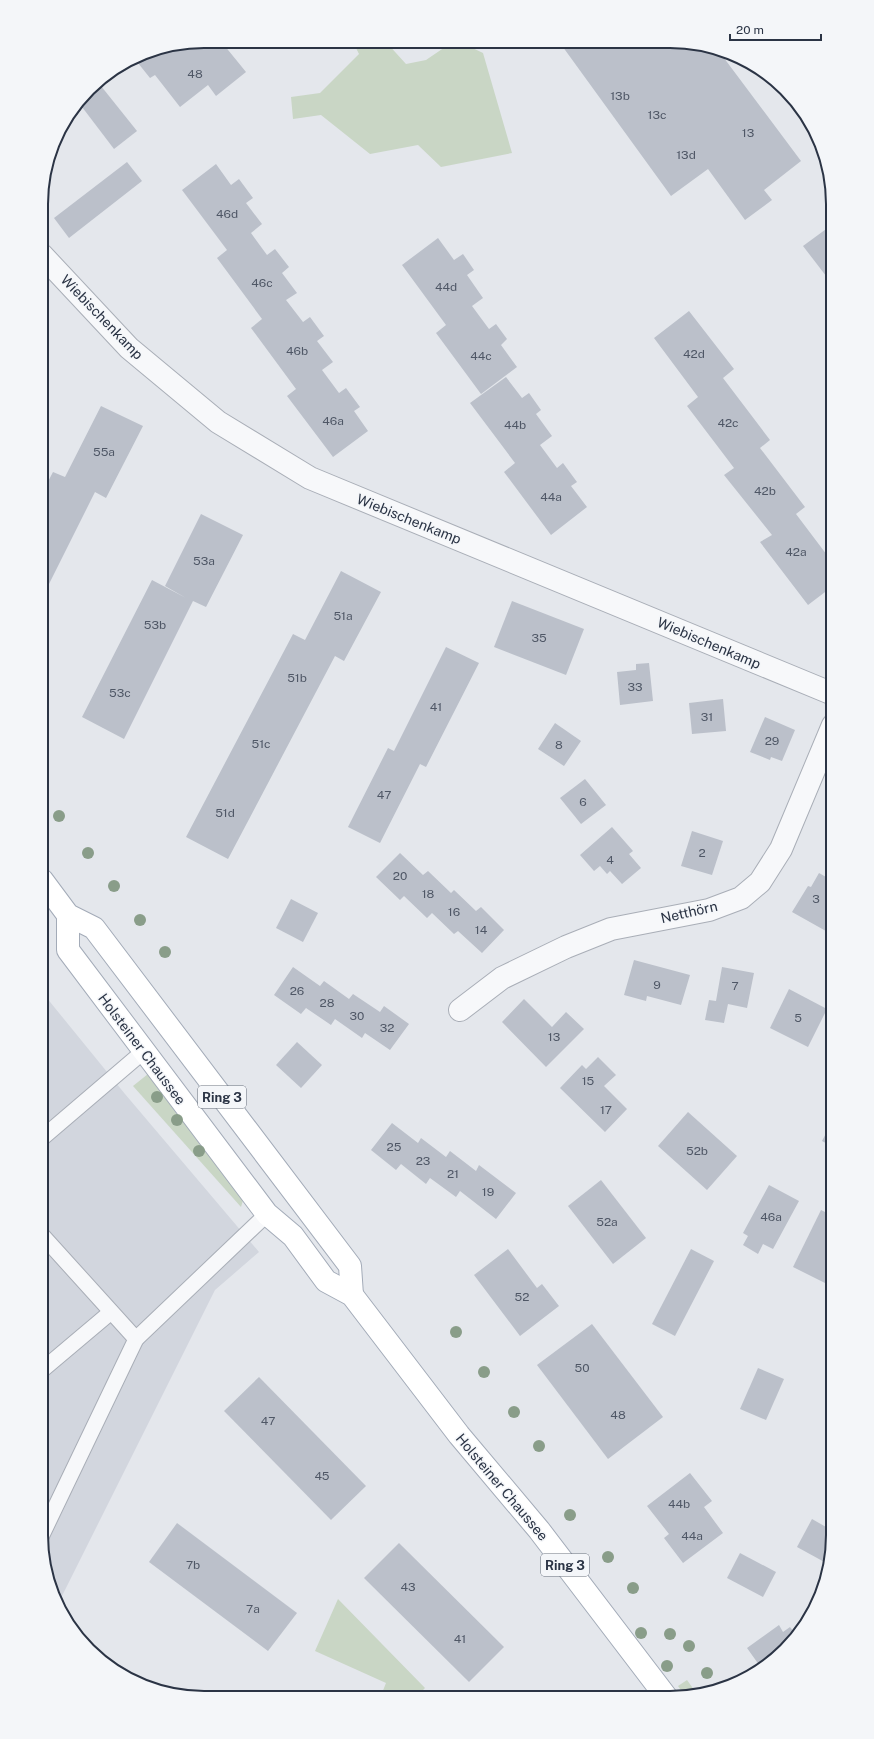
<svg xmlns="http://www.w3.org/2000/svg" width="874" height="1739" viewBox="0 0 874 1739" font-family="'Public Sans',sans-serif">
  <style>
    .built { fill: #d2d6de }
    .green { fill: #c9d6c5 }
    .building { fill: #bbc0ca }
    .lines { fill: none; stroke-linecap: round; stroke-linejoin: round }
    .lane-casing { stroke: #a9aeb7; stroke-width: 17 }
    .street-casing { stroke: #a9aeb7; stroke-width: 24 }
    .primary-casing { stroke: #a3abb8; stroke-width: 24 }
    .lane { stroke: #f7f8fa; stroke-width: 15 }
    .street { stroke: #f7f8fa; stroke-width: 22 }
    .primary { stroke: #fff; stroke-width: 22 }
    .tree { fill: #899d89 }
    .labels { text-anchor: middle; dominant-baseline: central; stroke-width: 3; stroke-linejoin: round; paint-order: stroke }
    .number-label { font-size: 12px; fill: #4f5766 }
    .shield { fill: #f4f6f9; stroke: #676e7b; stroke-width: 1 }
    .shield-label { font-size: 13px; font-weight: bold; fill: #2b3445 }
    .street-label { font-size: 14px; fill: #2b3445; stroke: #f4f6f9 }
    .rim { fill: none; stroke: #2b3445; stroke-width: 2 }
  </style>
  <rect width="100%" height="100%" fill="#e4e7ec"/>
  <path class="built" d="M42,989l4,8 79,97 134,158 -44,38 -157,314 -8,-17 -9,-52z"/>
  <g class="green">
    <path d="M353,42h33l20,22 20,-4 25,-17h11l21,10 29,100 -71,14 -23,-22 -48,9 -49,-39 -28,4 -2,-22 29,-4 39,-39z"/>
    <path d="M148,1074l96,123 -3,10 -108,-121z"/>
    <path d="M338,1599l87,89 -9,9h-26l-8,-4 4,-10 -71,-32z"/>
    <path d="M687,1680l10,14 -12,2 -7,-10z"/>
  </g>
  <g class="building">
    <path d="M204,41h25l-5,4 22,27 -30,24 -8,-11 -28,22 -25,-32 -5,3 -16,-20 8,-5z"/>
    <path d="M560,43l142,1 16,6 83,111 -37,29 8,10 -27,20 -37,-51 -37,27z"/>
    <path d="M97,81l40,50 -23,18 -35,-46z"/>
    <path d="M127,162l15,19 -73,57 -15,-20z"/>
    <path d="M216,164l15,21 8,-6 14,19 -7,5 16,21 -11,9 16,22 8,-6 14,18 -7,6 15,20 -11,7 17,22 7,-5 14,19 -7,5 16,21 -11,8 17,23 7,-5 14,19 -6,4 14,20 -35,26 -46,-61 9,-7 -45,-61 11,-9 -45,-61 10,-8 -45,-60z"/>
    <path d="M833,224v61l-30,-39z"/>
    <path d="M438,238l16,22 9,-6 11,16 -7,5 16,23 -11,8 17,23 7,-5 11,15 -6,6 16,22 -36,27 -45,-61 10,-8 -44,-60z"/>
    <path d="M689,311l45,58 -11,9 47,62 -10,8 45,59 -9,7 37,49v23l-25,19 -48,-63 12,-7 -48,-60 10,-7 -47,-62 11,-9 -44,-59z"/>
    <path d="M506,377l16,21 7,-5 12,17 -5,4 16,22 -12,9 17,23 6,-5 14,19 -6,4 16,21 -36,28 -47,-63 11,-9 -45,-60z"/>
    <path d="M101,406l42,20 -37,72 -11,-6 -53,106v-105l11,-21 12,5z"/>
    <path d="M201,514l42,21 -37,72 -13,-6 -69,138 -42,-22 70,-137 34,18 -21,-12z"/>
    <path d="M341,571l40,21 -37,69 -9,-5 -107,203 -42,-22 107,-203 12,6z"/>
    <path d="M512,601l72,28 -18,46 -72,-28z"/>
    <path d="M446,647l33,16 -53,104 -6,-3 -40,79 -32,-16 40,-79 6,3z"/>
    <path d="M649,663l4,38 -33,4 -3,-33 19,-2v-6z"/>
    <path d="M723,699l3,32 -34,3 -3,-31z"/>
    <path d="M765,717l30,13 -13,31 -11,-4 -1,3 -20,-8z"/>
    <path d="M555,723l26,18 -17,25 -26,-17z"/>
    <path d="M585,779l21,26 -25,19 -21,-26z"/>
    <path d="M612,827l21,24 -4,3 12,14 -19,16 -12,-13 -3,3 -7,-8 -6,5 -14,-16z"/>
    <path d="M692,831l31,10 -11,34 -31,-9z"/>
    <path d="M400,853l23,22 5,-4 23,22 3,-3 22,21 5,-4 23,23 -22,23 -24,-22 -4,3 -22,-21 -5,5 -23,-22 -4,4 -24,-23z"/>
    <path d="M819,873l14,8v54l-41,-23 16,-26 3,1z"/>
    <path d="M291,899l27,14 -15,29 -27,-14z"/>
    <path d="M634,960l56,15 -9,30 -34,-9 -1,5 -22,-6z"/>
    <path d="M293,967l27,19 4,-5 25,18 4,-5 27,18 4,-6 25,18 -19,26 -25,-17 -3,5 -27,-19 -4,6 -25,-17 -5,6 -27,-19z"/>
    <path d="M722,967l32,6 -7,35 -19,-4 -4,19 -19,-3 4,-20 7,1z"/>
    <path d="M789,989l38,20 -19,38 -38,-19z"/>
    <path d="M524,999l28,28 14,-15 18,17 -38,38 -44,-45z"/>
    <path d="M297,1042l25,23 -21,23 -25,-23z"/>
    <path d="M598,1057l18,18 -12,11 23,23 -22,23 -45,-44 22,-23 4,4z"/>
    <path d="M688,1112l49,44 -30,34 -49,-44z"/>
    <path d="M833,1120v27l-11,-6z"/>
    <path d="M392,1123l26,20 3,-5 25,19 4,-6 26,20 3,-6 37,28 -20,26 -36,-28 -4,6 -26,-19 -4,6 -25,-20 -5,6 -25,-20z"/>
    <path d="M601,1180l45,58 -33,26 -45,-58z"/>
    <path d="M769,1185l30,16 -26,48 -10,-5 -5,10 -15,-9 5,-9 -5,-3z"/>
    <path d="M821,1210l12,6v71l-40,-20z"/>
    <path d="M508,1249l29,39 5,-4 17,22 -39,30 -46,-61z"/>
    <path d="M691,1249l23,12 -39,75 -23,-12z"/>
    <path d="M592,1324l71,93 -55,42 -71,-94z"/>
    <path d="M758,1368l26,11 -18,41 -26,-11z"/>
    <path d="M259,1377l107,109 -35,34 -107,-109z"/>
    <path d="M690,1473l22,28 -8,6 19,26 -40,30 -19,-25 5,-4 -22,-28z"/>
    <path d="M812,1519l21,12v15l-5,18 -31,-17z"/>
    <path d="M177,1523l120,90 -29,38 -119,-89z"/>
    <path d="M399,1543l105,104 -35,35 -105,-104z"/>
    <path d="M740,1553l36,19 -13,25 -36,-19z"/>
    <path d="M779,1625l4,7 7,-5 7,9 -35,33 -15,-21z"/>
  </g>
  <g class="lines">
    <g class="lane-casing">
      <g id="lane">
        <path d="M41,1139l103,-88"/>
        <path d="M136,1339l131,-125"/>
        <path d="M41,1371l70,-59"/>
        <path d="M41,1537l95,-198 -95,-105"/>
      </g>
    </g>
    <g class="street-casing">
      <g id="street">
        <path d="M42,255l87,93 89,74 92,56 523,216"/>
        <path d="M460,1010l42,-32 64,-31 45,-18 98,-19 32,-12 19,-16 21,-33 52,-124"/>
      </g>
    </g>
    <g class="primary-casing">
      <g id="primary">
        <path d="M42,880l26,35 26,13 256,338 2,29"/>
        <path d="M68,915v35l199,264 26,22 33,45 26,14 107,140 80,95 128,168"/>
      </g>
    </g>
    <use href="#lane" class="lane"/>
    <use href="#street" class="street"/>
    <use href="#primary" class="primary"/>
  </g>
  <g class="tree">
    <circle cx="59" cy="816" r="6"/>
    <circle cx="88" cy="853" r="6"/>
    <circle cx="114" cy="886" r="6"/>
    <circle cx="140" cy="920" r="6"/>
    <circle cx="165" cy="952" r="6"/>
    <circle cx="157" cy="1097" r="6"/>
    <circle cx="177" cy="1120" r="6"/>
    <circle cx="199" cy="1151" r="6"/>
    <circle cx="456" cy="1332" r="6"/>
    <circle cx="484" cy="1372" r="6"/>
    <circle cx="514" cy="1412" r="6"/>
    <circle cx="539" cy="1446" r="6"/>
    <circle cx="570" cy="1515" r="6"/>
    <circle cx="608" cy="1557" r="6"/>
    <circle cx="633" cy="1588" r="6"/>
    <circle cx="641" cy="1633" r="6"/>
    <circle cx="670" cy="1634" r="6"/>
    <circle cx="689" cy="1646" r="6"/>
    <circle cx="667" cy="1666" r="6"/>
    <circle cx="707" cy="1673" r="6"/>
  </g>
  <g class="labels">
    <g class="number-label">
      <text x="195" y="74">48</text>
      <text x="620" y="96">13b</text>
      <text x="657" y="115">13c</text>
      <text x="748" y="133">13</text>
      <text x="686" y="155">13d</text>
      <text x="227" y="214">46d</text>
      <text x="262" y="283">46c</text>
      <text x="446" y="287">44d</text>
      <text x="297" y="351">46b</text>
      <text x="694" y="354">42d</text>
      <text x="481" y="356">44c</text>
      <text x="333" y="421">46a</text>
      <text x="728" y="423">42c</text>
      <text x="515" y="425">44b</text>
      <text x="104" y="452">55a</text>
      <text x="765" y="491">42b</text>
      <text x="551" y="497">44a</text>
      <text x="796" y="552">42a</text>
      <text x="204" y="561">53a</text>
      <text x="343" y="616">51a</text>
      <text x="155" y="625">53b</text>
      <text x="539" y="638">35</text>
      <text x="297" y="678">51b</text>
      <text x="635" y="687">33</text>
      <text x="120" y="693">53c</text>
      <text x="436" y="707">41</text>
      <text x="707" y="717">31</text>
      <text x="772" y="741">29</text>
      <text x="261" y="744">51c</text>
      <text x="559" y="745">8</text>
      <text x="384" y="795">47</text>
      <text x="583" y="802">6</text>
      <text x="225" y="813">51d</text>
      <text x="702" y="853">2</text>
      <text x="610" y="860">4</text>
      <text x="400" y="876">20</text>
      <text x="428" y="894">18</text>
      <text x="816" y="899">3</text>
      <text x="454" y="912">16</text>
      <text x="481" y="930">14</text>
      <text x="657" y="985">9</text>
      <text x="735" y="986">7</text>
      <text x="297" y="991">26</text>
      <text x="327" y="1003">28</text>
      <text x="357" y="1016">30</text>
      <text x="798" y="1018">5</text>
      <text x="387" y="1028">32</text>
      <text x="554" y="1037">13</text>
      <text x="588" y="1081">15</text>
      <text x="606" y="1110">17</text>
      <text x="394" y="1147">25</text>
      <text x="697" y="1151">52b</text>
      <text x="423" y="1161">23</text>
      <text x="453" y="1174">21</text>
      <text x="488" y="1192">19</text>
      <text x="771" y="1217">46a</text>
      <text x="607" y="1222">52a</text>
      <text x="522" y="1297">52</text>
      <text x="582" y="1368">50</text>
      <text x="618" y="1415">48</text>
      <text x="268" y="1421">47</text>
      <text x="322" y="1476">45</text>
      <text x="679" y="1504">44b</text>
      <text x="692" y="1536">44a</text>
      <text x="193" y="1565">7b</text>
      <text x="408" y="1587">43</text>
      <text x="253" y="1609">7a</text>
      <text x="460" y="1639">41</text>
    </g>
    <g class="shield">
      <rect x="198" y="1086" width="48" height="22" rx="3"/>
      <rect x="541" y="1554" width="48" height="22" rx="3"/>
    </g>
    <g class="shield-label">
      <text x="222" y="1097">Ring 3</text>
      <text x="565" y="1565">Ring 3</text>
    </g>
    <g class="street-label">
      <text transform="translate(102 317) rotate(46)">Wiebischenkamp</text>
      <text transform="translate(409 519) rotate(22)">Wiebischenkamp</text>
      <text transform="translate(709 643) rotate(23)">Wiebischenkamp</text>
      <text transform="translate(689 912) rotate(-13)">Netthörn</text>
      <text transform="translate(142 1049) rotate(53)">Holsteiner Chaussee</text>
      <text transform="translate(502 1487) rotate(50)">Holsteiner Chaussee</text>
    </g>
  </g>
  <path d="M0 0H874V1739H0ZM204 48H670A156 156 0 0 1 826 204V1535A156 156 0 0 1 670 1691H204A156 156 0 0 1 48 1535V204A156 156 0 0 1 204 48Z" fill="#f4f6f9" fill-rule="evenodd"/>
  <path class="rim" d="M204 48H670A156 156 0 0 1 826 204V1535A156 156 0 0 1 670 1691H204A156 156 0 0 1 48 1535V204A156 156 0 0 1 204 48Z"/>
  <path d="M730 34v6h91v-6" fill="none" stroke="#2b3445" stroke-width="2"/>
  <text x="736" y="34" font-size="12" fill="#2b3445" stroke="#f4f6f9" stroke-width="3" paint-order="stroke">20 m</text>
</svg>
